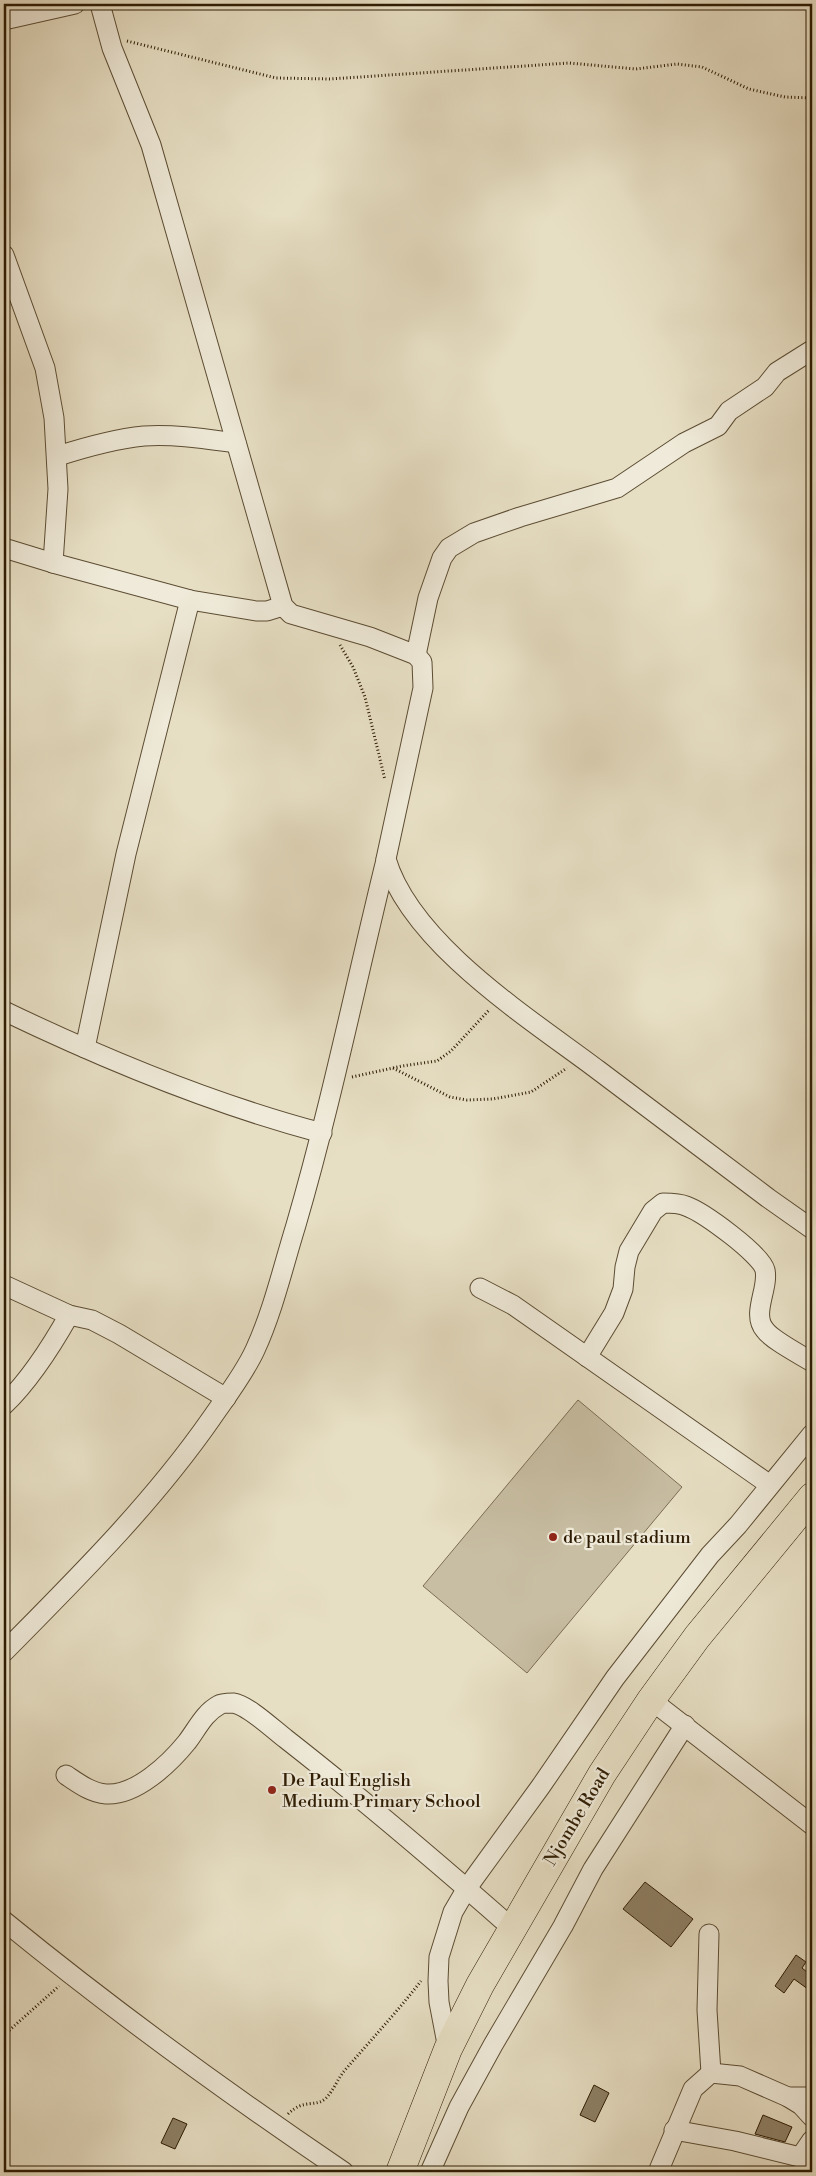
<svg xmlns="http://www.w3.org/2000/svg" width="816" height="2176" viewBox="0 0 816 2176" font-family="'Libre Bodoni',serif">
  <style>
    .green { fill: #c8bea3; stroke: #7b6d53 }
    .building { fill: #8e8167; stroke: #2e1c03 }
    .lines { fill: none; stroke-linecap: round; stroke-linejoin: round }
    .minor-casing { stroke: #5c4d33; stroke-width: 21 }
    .highway-casing { stroke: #2e1c03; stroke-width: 29 }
    .path { stroke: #2e1c03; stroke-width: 3; stroke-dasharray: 1 2.5; stroke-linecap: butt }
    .minor { stroke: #efead9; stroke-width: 19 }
    .highway { stroke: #e7dfc4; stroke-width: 28 }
    .poi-dot { fill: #8f2418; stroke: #efead9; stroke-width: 2 }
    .labels { text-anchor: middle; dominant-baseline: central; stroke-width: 4.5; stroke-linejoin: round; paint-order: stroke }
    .poi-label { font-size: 18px; fill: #2e1c03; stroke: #efead9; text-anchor: start }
    .street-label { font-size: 18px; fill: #2e1c03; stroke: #efead9 }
  </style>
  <rect width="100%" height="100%" fill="#e7dfc4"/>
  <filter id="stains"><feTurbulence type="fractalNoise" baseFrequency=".004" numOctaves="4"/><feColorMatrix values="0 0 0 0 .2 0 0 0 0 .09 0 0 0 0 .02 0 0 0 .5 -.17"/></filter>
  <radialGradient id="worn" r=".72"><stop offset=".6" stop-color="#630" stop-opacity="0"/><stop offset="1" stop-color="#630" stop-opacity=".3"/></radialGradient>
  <path class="green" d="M578,1400l104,87 -155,186 -104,-87z"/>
  <g class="building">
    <path d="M645,1882l48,37 -22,28 -48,-38z"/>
    <path d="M796,1955l10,7 -4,6 10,8v16l-18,-13 -10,14 -9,-7z"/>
    <path d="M594,2085l15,8 -14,29 -15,-7z"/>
    <path d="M763,2115l29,12 -7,15 -30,-8z"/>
    <path d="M173,2118l14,6 -12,25 -14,-6z"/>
  </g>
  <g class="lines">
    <g class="minor-casing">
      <g id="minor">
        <path d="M100,4l12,44 39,97 132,461 8,8 79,23 46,18 6,7 1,26 -37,171c25,85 143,159 212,211 57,43 113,85 170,128l44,31"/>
        <path d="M4,20l71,-16"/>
        <path d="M4,255l41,113 9,50 4,71 -5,74"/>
        <path d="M58,456c28,-9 56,-17 86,-20 31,-2 62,3 92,7"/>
        <path d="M4,548l49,15 137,37 66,11h11l16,-5"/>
        <path d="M416,655l12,-57 14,-40 7,-10 25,-15 46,-16 97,-29 67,-45 34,-17 11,-15 36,-24 12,-15 35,-22"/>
        <path d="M4,1011c102,49 208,93 318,122"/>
        <path d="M85,1048l41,-194 64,-254"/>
        <path d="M4,1285l65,30 23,5 27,14 107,64"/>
        <path d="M480,1288l33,17 257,180"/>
        <path d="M587,1357l27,-44 9,-24 2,-22 4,-16 24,-40 10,-8c8,0 16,0 23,3 17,6 75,48 79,64 4,19 -14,44 0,60 7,10 36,25 47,32"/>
        <path d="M4,1405c26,-25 47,-58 65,-90"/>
        <path d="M4,1652c73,-74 147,-147 207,-233 15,-22 33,-45 44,-69 18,-39 28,-83 41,-125 35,-120 60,-243 90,-365"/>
        <path d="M651,1700l161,125"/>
        <path d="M66,1775c12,8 25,18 40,19 30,2 64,-31 81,-52 10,-13 17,-29 32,-37 3,-2 10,-2 14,-2 15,2 41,27 53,36 78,61 153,125 227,190"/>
        <path d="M4,1921c109,89 223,172 340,251"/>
        <path d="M709,1934l-2,76 4,63"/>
        <path d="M448,2049l-9,-47 -1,-21 1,-24 14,-45 14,-24 74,-102 74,-108 95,-123 28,-30 74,-91"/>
        <path d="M788,2097l13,8 11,12"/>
        <path d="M674,2130l61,11 77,19"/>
        <path d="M801,2156l11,-16"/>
        <path d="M430,2172l29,-65 34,-62 70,-119 30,-57 92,-144"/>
        <path d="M658,2172l35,-83 18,-16 29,3 48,21h24"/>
      </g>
    </g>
    <g class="highway-casing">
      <path id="highway" d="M400,2172l48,-123 32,-64 122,-211 49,-74 46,-63 115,-140"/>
    </g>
    <g class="path">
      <path d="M127,41l149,37 54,1 239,-16 67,6 41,-5 25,3 47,22 36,8 27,1"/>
      <path d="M340,645l13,22 12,30 20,83"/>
      <path d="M393,1068l57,29 17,3 26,-1 38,-7 36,-24"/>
      <path d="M352,1077l50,-11 35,-5 14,-10 39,-42"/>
      <path d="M4,2035l55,-49"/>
      <path d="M288,2114c16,-16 28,-6 38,-16 8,-8 12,-20 19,-28 26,-30 52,-58 76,-89"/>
    </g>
    <use href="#minor" class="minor"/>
    <use href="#highway" class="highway"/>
  </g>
  <g class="poi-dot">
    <circle cx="553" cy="1537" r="5"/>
    <circle cx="272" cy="1790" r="5"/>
  </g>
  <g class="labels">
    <g class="poi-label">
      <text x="563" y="1537">de paul stadium</text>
      <text x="282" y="1780">De Paul English<tspan x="282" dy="21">Medium Primary School</tspan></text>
    </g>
    <g class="street-label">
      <text transform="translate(577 1817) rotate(-59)">Njombe Road</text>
    </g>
  </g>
  <rect width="816" height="2176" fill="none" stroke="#e7dfc4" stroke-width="20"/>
  <rect x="5" y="5" width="806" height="2166" fill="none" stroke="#2e1c03" stroke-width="2.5"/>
  <rect x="10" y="10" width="796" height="2156" fill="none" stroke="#2e1c03"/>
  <rect width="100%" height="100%" filter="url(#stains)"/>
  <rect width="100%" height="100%" fill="url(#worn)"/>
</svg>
